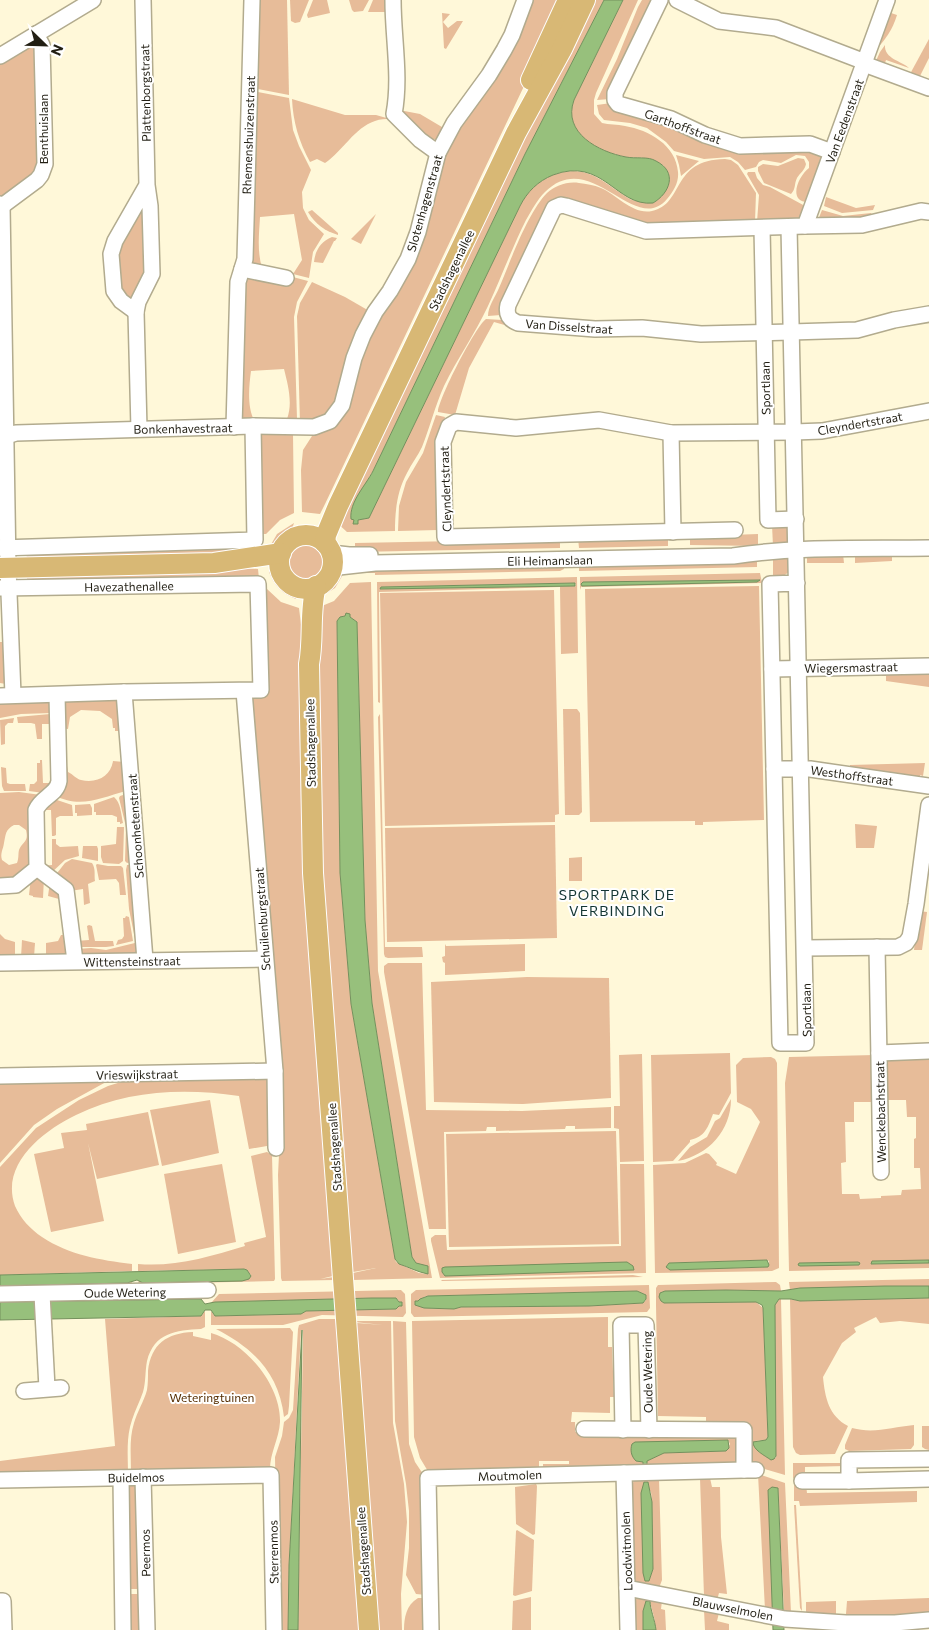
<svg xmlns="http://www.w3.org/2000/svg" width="929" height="1630" viewBox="0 0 929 1630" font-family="Commissioner,sans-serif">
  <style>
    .green { fill: #e7bc99; fill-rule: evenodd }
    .water { fill: #97c07c; stroke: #74905d }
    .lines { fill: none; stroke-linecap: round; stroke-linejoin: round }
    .minor-casing { stroke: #b2ab8e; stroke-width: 18 }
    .major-casing { stroke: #fff; stroke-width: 22 }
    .minor { stroke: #fff; stroke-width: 15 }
    .major { stroke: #d8b875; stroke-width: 20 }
    .labels { text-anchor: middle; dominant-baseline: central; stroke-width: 4; stroke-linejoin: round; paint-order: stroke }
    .street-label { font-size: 12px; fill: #221f14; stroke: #fff }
    .park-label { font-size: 12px; fill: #562e02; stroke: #fff }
    .neighbourhood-label { font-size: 14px; letter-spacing: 1px; fill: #143633; stroke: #fff }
  </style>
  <rect width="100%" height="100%" fill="#fff8d9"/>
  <g class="green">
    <path d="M256,0h31l2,95 -36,-7z"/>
    <path d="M290,0h19l-9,22 -5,1 -4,-2z"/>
    <path d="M313,0h14l3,13 -22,5 -1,-3z"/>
    <path d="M349,0h20l-6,11 -9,1 -2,-2z"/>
    <path d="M373,0h13l-1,12h-17z"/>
    <path d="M531,0h34l-240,504 -5,10 -18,-2 -1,-42 2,-20 9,-14 17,-10 31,-65 76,-192 28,-54 4,2 2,-3z"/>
    <path d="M589,0h15l-79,154 -152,317 -20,36 5,13 11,-2 151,-312c7,-14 18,-25 33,-31 35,-13 50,8 77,24 6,3 16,3 23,4 16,-9 25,-32 3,-42 -9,-5 -21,-2 -30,-4 -28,-5 -64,-24 -52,-57l49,-100h15l-42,93 -2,7v14l8,9c7,2 15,1 23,3 24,4 51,19 53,46 1,10 -4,19 -11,27 -32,38 -76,-53 -122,-7 -8,8 -13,18 -19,28 -14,28 -25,58 -38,86 -13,28 -31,53 -44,80 -9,20 -14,41 -22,61 -4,9 -11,17 -15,26 -10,18 -12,38 -12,58l-48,1 -12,-11z"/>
    <path d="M642,0h13l-45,99 -13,1 20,-41 21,-52z"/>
    <path d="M888,12l9,3c-4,14 -12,25 -22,36z"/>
    <path d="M442,13l8,1 -7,8 5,6 9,-7h6l-17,28 -2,-1z"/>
    <path d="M929,39v19l-10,20 -9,-4z"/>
    <path d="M35,42l6,124 -31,30 -10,1v-137z"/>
    <path d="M885,45c-1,14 17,16 24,23l-23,-8 -2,6 -9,-3 5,-11z"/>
    <path d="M253,91l36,7 4,32 6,16 12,24 -9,22 1,16 6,12 15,14 -11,18 -4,26 -16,-4 9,-14 -8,-46 -34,3c-1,17 -3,34 2,51l-10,-4z"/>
    <path d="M292,99l53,16h31l14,4c-4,0 -10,0 -15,2 -21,7 -32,30 -50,42l-8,-4 -7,3c-11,-20 -17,-40 -18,-63z"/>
    <path d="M611,103l58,20 34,16 106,9 16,6 -16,48c-22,1 -11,-26 0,-34v-6l-4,-6 -9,-1 -15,8 -18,-3 -4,2 -3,5 -11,3 -7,-8 -8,-5 -26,2 -30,-8 -8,-9 -19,-14 -17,-5 -26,-3 -5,-6 -2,-9z"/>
    <path d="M399,110l21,4 27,16 -9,9 -9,1z"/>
    <path d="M676,155l23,6 -18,15 -2,-11z"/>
    <path d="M798,158l6,1 2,5c-1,6 -6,9 -9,14 -3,6 -1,11 -6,16l-27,-11 -6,-12v-4l5,-3 15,2z"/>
    <path d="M725,159l6,1 7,5 18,28 -1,29 -116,2 -76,-23 -62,114 -13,1c0,-9 7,-19 11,-28 11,-26 29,-76 48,-95 8,-7 20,-12 32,-10 7,1 15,2 22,5 16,7 32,27 51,23 33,-7 18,-51 73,-52z"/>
    <path d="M748,172h7l2,6 6,7 7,2 35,19 -3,14 -45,2 2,-27 -12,-21z"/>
    <path d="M826,197l30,11 19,-3 -2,5 -31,3 -18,-7z"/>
    <path d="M141,205h4l2,2 2,69 -15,24 -4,2c-6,-2 -11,-8 -13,-14 -3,-8 -3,-36 0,-44z"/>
    <path d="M312,210l26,23v2c-13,-4 -23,-11 -30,-23z"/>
    <path d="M822,210l21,6 28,-3 1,2v3l-54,2z"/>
    <path d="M376,214l-15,30 -10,-5z"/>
    <path d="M332,237l5,1 -2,3h-1l-11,22 -9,-1c1,-11 7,-21 18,-25z"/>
    <path d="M289,276l19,5 -11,21 -3,15 3,102h-10c6,-16 1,-34 -3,-50l-33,2c-2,15 -4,35 3,49h-14l4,-143z"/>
    <path d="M312,282l33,15 26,15 -39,103 -32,8 -3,-107 3,-13z"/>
    <path d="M486,319l16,1 6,6 -14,-4 -25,46 -14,47 -17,-3c0,-12 37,-85 48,-93z"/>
    <path d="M436,415l9,2 -8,24 1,89 -40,1 1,-25 7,-24 17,-29z"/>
    <path d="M256,433l37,1 1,79 -14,7 -14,14h-9z"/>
    <path d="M294,523l-3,9 -15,15 -7,1 8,-14z"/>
    <path d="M772,525h17l1,17 -3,3 -14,1z"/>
    <path d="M758,534v12l-68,-1v-6l41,-1v-3z"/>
    <path d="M578,538l9,3 81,-2v7l-89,2z"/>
    <path d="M560,539v9l-205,4v-9z"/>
    <circle cx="307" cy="560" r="19"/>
    <path d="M244,545l14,8 -231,7 -1,-10 3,3 215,-5z"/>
    <path d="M843,554l1,9h-37v-8z"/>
    <path d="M773,556l16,1 2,3 2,9 -11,8h-9z"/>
    <path d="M855,557h37v4l-37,2z"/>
    <path d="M757,558v9l-178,4v-9z"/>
    <path d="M564,562v7l-4,2 -185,4v-2h-20v-4z"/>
    <path d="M241,568l17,1 1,10h-13v-3l-217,5 -2,3v-11z"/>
    <path d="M270,571c8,3 25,20 26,28 -13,-5 -22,-13 -27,-27z"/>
    <path d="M345,571l-10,17 -16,10c5,-10 13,-25 26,-27z"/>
    <path d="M760,573l2,10 -181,4 -1,3v-13zM760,580l-3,2 -176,3 2,-3z"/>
    <path d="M577,577l1,76 -17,1 -1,-67 -181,5 1,111 -2,-1 -1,-120zM575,583l1,2 -1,1 -194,1z"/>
    <path d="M371,582l7,389 54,307 -79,2v-7l23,-5 -23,4 -1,-3h-1l-30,-377 -4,-284 17,-7 16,-18zM343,616l10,3 4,3 8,298 7,83 40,254 4,6 10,3 2,8 -9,-1 -23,-11 -1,-3 -44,-255 -11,-131 -3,-252z"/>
    <path d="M759,586l5,234 -61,2v3h-8v-4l-105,1 -5,-233z"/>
    <path d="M261,589h6l14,13 18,6 4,33 30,635 -13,3 14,-2v3l-52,1 -1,-3 -3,-103 2,-41h4c-4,-146 -22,-289 -36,-435l5,-5z"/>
    <path d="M554,590l5,224 -4,1v7l-170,4 -5,-233z"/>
    <path d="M0,642h5l1,42 -6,-1z"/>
    <path d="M929,669v18l-43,-6v-5h-4l1,-6z"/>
    <path d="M48,698l6,8 -2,7 -31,1 -21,4v-19z"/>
    <path d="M114,698l4,3 5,30h-8v-3h-2l-1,-9 -12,-8 -19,-1 -11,7 -2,12 -7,-1 4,-28z"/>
    <path d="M563,709h14l3,4 2,99 -3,3h-14z"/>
    <path d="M50,714l4,10h-12v15h-5l-2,-15 -4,-1h-13l-1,-6z"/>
    <path d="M380,714l5,233h37l1,10 -35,1 -3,-1 -1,-3 -6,-237z"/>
    <path d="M14,718l-1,5h-5l-3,3v18l-4,1 -1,-25z"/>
    <path d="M62,759h4l2,13c5,2 8,7 13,8 17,4 30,-5 32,-19l11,1 2,29c-26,7 -46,18 -72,4z"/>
    <path d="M40,760h2l1,23h12l-11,10 -15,-2 1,-7h4l3,-3v-18h3z"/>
    <path d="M925,763l-2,13 -3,-1v4l-70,-9v-5z"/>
    <path d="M1,767l5,1 1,15 3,1h15l1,7h-22l-2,-5z"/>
    <path d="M19,792l22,3 -7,68 -21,19 -13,1v-90zM14,825h5l7,5c3,12 -3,11 -7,20 -1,4 0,8 -2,13l-8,2 -7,-5c-2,-7 1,-10 2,-17 2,-9 1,-13 10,-18z"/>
    <path d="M126,794l6,68 -5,1 -2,-2 1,-34 -7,-29 1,-2z"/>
    <path d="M114,797c7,6 7,17 9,26l-3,1v-2h-3v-5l-5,-2h-16v-3h-2v-8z"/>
    <path d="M51,798l21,7 1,11h-13l-4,2v17l-2,1h-2l-1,-26h-12z"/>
    <path d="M90,804l2,4v7l-15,1v-3h-2v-8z"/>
    <path d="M855,824l22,2 -3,22h-18z"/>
    <path d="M555,825l2,113 -170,4 -2,-114z"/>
    <path d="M117,827h7l-1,34 -4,3 -16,-1 -2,-6v-11l15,-2z"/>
    <path d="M52,839h4v5l4,3 18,-1 1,10 -14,4 -15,14 -9,-8 11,-1z"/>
    <path d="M83,846h14l1,3v12l-16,-3z"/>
    <path d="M582,857v24h-13v-23z"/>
    <path d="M72,859l20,4c4,6 2,12 3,18l-7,3 2,19 -6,2 -1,-16 -13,2 -16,-14 11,-14z"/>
    <path d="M97,864l11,2h13l2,2 3,27h-6l-1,-12 -3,-4 -17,1 -3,-15z"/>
    <path d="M127,865h5l5,75 -2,-1 -6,-30 -3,-39z"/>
    <path d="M31,877l13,1 -1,20 -10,-1v-1l-4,-1z"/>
    <path d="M50,882l11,7 4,6 6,55 -4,8 -20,1 -1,-2v-14l12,-2 3,-6h7l-3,-30h-3l-3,-6 -11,-3z"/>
    <path d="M919,911l8,1 -5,38h-8z"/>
    <path d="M126,916l3,1 4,24 -17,4 2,-5 4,-1 2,-3 -1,-18h2z"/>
    <path d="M89,925l3,1 3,15h18l1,5 -8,1h-29l-1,-6 13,-1 -2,-14z"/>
    <path d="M0,934l5,5 10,3v16l-15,1z"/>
    <path d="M22,940l13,3 -1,14 -13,1z"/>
    <path d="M139,942l-2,12 -55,4 -5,-9 14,-1 15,2z"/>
    <path d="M445,944l1,2 79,-2v27l-80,4v-12l-2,-1 -1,-5 3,-1z"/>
    <path d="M388,963h34l4,147 96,1 89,-4v21l-36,1v-3h-9l-1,3 -69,2v-4h-9l-1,4 -42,1 2,97h-17l-45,-257v-6z"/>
    <path d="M527,977l82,1 2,120 -88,6 -89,-2 -3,-120z"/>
    <path d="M730,1053l1,40 -12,22 -6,-1c-5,13 -8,23 -23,26v2l-17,19 -20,1 -2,-107z"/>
    <path d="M642,1054l2,107 -24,1 -1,-33 -5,-1v-22h6l-1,-51z"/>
    <path d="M929,1054v206l-57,1 -1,3 58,-1v5l-140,3 -4,-188 4,-26 86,-2 1,47h-22v20h-9l1,40 -5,1 1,31h17l1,5 21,-1v-2l20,-1 1,-5 19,-1 -1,-21h-6v-29l2,-1v-21h-9l-1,-17h-22l-1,-45z"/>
    <path d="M771,1057l4,2 2,4 2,205 -7,3 -117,2 -2,-108 32,-2 21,-10 3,1 8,9 -1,2 20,9 24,-52 -9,-13 -14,-7 -1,-37 7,-7zM767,1260l2,1 -1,6 -100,2 1,-6z"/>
    <path d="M265,1078l3,3 1,65h-2l-18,3 -10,-53c-55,-8 -112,-6 -163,19 -33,16 -76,49 -61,91 6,13 15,23 27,31 27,18 58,23 90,27v7l-132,4v-108l36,-39 43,-28 29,-14 13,-4z"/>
    <path d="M0,1081h5v3l101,-2 -49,27 -23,16 -34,38z"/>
    <path d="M731,1099c0,32 -23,56 -53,62l12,-14 17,-10 8,-16 5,-3z"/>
    <path d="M210,1100l9,53 -57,13 -12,-56z"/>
    <path d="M148,1112l11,53 -62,14 -9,-36 16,78 -53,11 -17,-78 30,-6 -3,-15 26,-3 -1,-6z"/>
    <path d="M616,1131l3,113 -170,3 -3,-113z"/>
    <path d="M267,1152l5,3 3,124 -1,2 -136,3 1,-4 4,3 106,-4 2,-4 -5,-6 -108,2v-7c37,3 71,-7 107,-18l-1,-3 22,-6 -15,-81z"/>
    <path d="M222,1164l14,78 -58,12 -14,-80z"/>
    <path d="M620,1164h24l2,109 -206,5 -9,-37v-3l4,-3h11l1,15 174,-4z"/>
    <path d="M633,1275l10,2 -201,4 -1,-1z"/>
    <path d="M929,1279v7l-129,2 -10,2 -1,-8z"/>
    <path d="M132,1281v3l-132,3v-1l127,-3z"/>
    <path d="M776,1282l4,3 1,6 -55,-1 -64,2 2,11 92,-1 7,6 5,129 -2,3 -11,1 3,10 9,6 9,1 -1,-153 4,-6h2l4,176 -34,-10 -4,-38 -41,-2v-8l-48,-1 -2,-111v-17l2,-3z"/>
    <path d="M649,1285l1,23 -3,4 -233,5 -3,-4v-19l5,-4zM637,1291l9,4v5l-3,3 -54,3 -128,1c-12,1 -30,4 -42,-2v-4l5,-4 4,-1z"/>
    <path d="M401,1290l4,4 1,19 -3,4 -81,-2 -39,10h-72v-14l4,5 86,-2 5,-3 90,-2 3,-8 -3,-3h-24l-161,5 8,-9z"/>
    <path d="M196,1294l5,5 -153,3 2,-5z"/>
    <path d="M929,1298v26l-29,-3 -20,2 -4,-6 -22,11 2,4 -14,11 -19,34c2,21 6,39 25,49l-13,28 -35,1 -4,-2 -3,-6 -3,-148 10,2z"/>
    <path d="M205,1311v16l-4,2c-25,1 -47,4 -54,32 -2,10 -1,21 -4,31 -3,9 -8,18 -11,28 -6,17 -4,35 -4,53l-128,3v-15l115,-15 -10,-127 96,-3z"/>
    <path d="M608,1317v30h4l2,50h-4v16l-38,-1 -1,10h4v10l132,2 28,2 2,2 2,29 -196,1v-4h26v-3h-30v10l-31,-2 -70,1 -9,3 -9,-15 -6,-21 -2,-116zM728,1440l2,4 -4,7 -62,2 -17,8h-11l-4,-17z"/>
    <path d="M319,1319h18l26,311h-65l5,-295v-5h-2l-12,235 -1,65h-10l-3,-173 7,-21 2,-14 5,-4 4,-8 5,-81 1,-4z"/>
    <path d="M354,1321h37l2,102 11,61 3,38 -6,72 1,36h-27l-18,-304v-3l26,2 -29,-3z"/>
    <path d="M393,1321l13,1 3,122 6,18 10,15 2,118 -11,-1 -10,-19 3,-27v-37l-3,-27 -11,-63z"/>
    <path d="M290,1328l3,4 -4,74 -1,8 -4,3c-5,-44 -31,-69 -68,-88z"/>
    <path d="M193,1332v4l18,4v-7c35,10 70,52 69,89 -1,17 -10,30 -10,48l-139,3c0,-17 -2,-34 3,-50 3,-11 10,-22 13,-33 1,-6 1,-13 1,-19 3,-27 19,-38 45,-39z"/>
    <path d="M914,1425v20l-3,4 -62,2 -4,-2v-4l7,-17c22,6 40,-1 62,-3z"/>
    <path d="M922,1426h7v24l-4,-1 -3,-2z"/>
    <path d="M793,1463h52v3l-40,1v9l-12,2z"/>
    <path d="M758,1474l27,9 6,130 -7,-1 -6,-124 -5,123 -8,-1z"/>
    <path d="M700,1478h10l2,9h8l1,50 6,57 -8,-1 -2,7 -13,-4z"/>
    <path d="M634,1479h25l3,101 -3,8 -24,-4 -2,-53 -3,-1v-6h3v-19h-4v-18h3zM644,1486l7,6 1,10 1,67 -4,12 -4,-4z"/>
    <path d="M536,1484l1,2 -2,48 -2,1 -17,-11 -1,-37z"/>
    <path d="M124,1485h16l3,104h-17z"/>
    <path d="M794,1485h12l1,8 110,-2v11l-117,4 -1,-5h-5z"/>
    <path d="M794,1505h2l6,106 -2,-3z"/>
    <path d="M517,1530l17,10 -2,51 -17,5 -2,-1 3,-64z"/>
    <path d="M126,1594h17l1,36h-18z"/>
    <path d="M636,1596l26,5 -1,8 4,1 1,20h-10l-2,-13 -4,-15 -7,9v19h-8v-32z"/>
    <path d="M531,1597v33h-19l1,-29z"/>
    <path d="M418,1598h9l-3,32h-20c0,-12 2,-25 14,-32z"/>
    <path d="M929,1598v19l-81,-1 -2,-2 1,-13z"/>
    <path d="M836,1601v14h-30v-13z"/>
    <path d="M704,1610l15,3 -2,8 12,3v6h-24z"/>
  </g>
  <g class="water">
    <path d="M604,0h19l-49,100c-12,33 25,52 52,57 10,2 22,-1 30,4 22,11 14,32 -3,42 -37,4 -50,-47 -100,-28 -15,6 -26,17 -33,31l-151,312 -11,2v4h-5l1,-4 -3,-1c-2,-17 15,-34 22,-48l152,-317z"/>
    <path d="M760,580l-3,2 -175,4 -1,-2 2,-2z"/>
    <path d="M575,583v3l-195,3 1,-2z"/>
    <path d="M346,613l4,1v3l7,5 8,298 7,83 40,254 4,6 12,3v8c-11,-2 -19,-7 -29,-10l-4,-5 -44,-255 -11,-131 -3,-252 3,-4 5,-1z"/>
    <path d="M767,1260l2,5 -1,2 -98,3 -4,-3 3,-4z"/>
    <path d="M929,1260v3l-58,1 1,-3z"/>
    <path d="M627,1262l6,4 1,4 -189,6 -3,-4v-4l3,-1z"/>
    <path d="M858,1262l2,1 -1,2 -59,1 -2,-1 1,-2z"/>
    <path d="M244,1269l3,1 4,6 -2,3 -7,2 -99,2 -6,-3 -10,3 -127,3v-11z"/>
    <path d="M885,1286h44v12l-129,3 -9,-2h-12l-4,6 1,151 -2,3 -3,1c-7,-5 -18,-10 -18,-18l13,-2 2,-3 -5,-129 -1,-3 -6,-3 -92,1 -3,-2 -2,-4 1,-4 5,-2 61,-1 55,1 19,-3z"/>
    <path d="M637,1291l9,4v4l-3,4 -54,3 -128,1 -7,2 -30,-1 -9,-3v-4h3l2,-2 8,-3z"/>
    <path d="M372,1298h24l3,4h3v4h-3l-3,3 -90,2 -5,3 -86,2 -4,-6h-6l-4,6 -201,4v-18l201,-3 4,5 10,-2z"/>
    <path d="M302,1330l-4,300h-10l1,-65z"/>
    <path d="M728,1440l1,8 -3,3 -62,2 -17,8v5h-4v-4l-7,-1c-5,-5 -6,-11 -4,-17l3,-2z"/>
    <path d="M644,1482h4l4,20 1,67 -4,12h-4l-2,-8 -2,-80z"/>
    <path d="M772,1487l6,1 6,142h-11l-5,-140z"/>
    <path d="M646,1601h4c0,8 5,19 6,29h-13v-19z"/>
  </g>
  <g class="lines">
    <g class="minor-casing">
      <g id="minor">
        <path d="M143,0l4,185 3,21 2,68 -14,28 -2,10 -15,-11 -7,-10 -3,-37 4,-13 32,-56"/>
        <path d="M393,0c0,38 8,77 1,114l26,26 18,13"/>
        <path d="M660,0l-45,93v7l3,4 53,15 34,16 35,11 70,-2 22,8"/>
        <path d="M677,0l42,21 57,7 89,34"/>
        <path d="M887,0l-82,226 -159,5 -80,-25 -5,-1 -7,3 -46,97c-2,9 0,14 10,18l77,6 47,-1 59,6 90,-2 66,-2 37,-10 35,-6"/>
        <path d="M0,56l93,-56"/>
        <path d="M864,64l65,24"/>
        <path d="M0,204l2,2 6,362 5,127"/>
        <path d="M2,206l35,-26 4,-5 4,-11 -3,-119 -6,-11"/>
        <path d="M805,226l57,-1 59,-14 8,1"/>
        <path d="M789,227c7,272 12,544 17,816h-26l-10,-459 27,-1"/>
        <path d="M762,228l6,292 28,-1"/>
        <path d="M242,269l44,9"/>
        <path d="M136,312l3,117"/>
        <path d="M234,427l4,-145 7,-23 7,-259"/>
        <path d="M671,433l2,99"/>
        <path d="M0,438l16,-5 237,-7 61,1 16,-6 12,-16 12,-47 9,-23 12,-23 15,-21 18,-32 10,-27 20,-79 16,-30 35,-48 15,-25 8,-15 13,-35"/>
        <path d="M735,530l-290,7 -2,-95 6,-16 7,-4 60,6 83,-8 72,13 123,-1 28,-1 107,-20"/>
        <path d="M0,548l255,-8 -2,-114"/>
        <path d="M331,553l18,2h21"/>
        <path d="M332,569l7,-2 36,-4 358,-7c65,-10 131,-7 196,-8"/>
        <path d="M0,588l258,-4 3,106 -137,2 -124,4"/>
        <path d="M772,669l157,-3"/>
        <path d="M244,691l31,380 1,77"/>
        <path d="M124,692l21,268"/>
        <path d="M774,769h36l119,17"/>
        <path d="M37,868l29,22 9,71"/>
        <path d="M0,886l16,-1 21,-17 -1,-58c5,-13 21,-15 23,-29l-2,-86"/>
        <path d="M877,947l4,225"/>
        <path d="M805,948l93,-1 8,-4 4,-6 6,-33 13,-99"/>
        <path d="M0,963l265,-4"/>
        <path d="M879,1053l50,-2"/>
        <path d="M0,1076l275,-5"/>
        <path d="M0,1294l208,-4"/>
        <path d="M42,1294l5,94"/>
        <path d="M24,1391l37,-3"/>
        <path d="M584,1429l160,1v40h12"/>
        <path d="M623,1430l-2,-105h25l3,105"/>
        <path d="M929,1459l-80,1v21l80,-2"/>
        <path d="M624,1473l4,157"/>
        <path d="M143,1477l4,153"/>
        <path d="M121,1478l2,152"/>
        <path d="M0,1480l271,-5 3,155"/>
        <path d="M802,1481h47"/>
        <path d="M627,1588l158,31 61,4h49l34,-3"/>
        <path d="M0,1601h3l1,29"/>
        <path d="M431,1630l-3,-152 316,-8"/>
      </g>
    </g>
    <g class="major-casing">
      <g id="major">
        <path d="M531,80l37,-80"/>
        <circle cx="306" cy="562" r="27"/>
        <path d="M325,543l1,-8 12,-29 178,-373 46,-84 23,-49"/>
        <path d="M0,568l214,-5 67,-10"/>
        <path d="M316,586c-7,26 -2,53 -7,78l4,209 56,757"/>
      </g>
    </g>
    <use href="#minor" class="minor"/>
    <use href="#major" class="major"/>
  </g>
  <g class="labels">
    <g class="street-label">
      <text transform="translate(145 93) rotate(-91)">Plattenborgstraat</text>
      <text transform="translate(844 121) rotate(-70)">Van Eedenstraat</text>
      <text transform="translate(683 126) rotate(20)">Garthoffstraat</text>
      <text transform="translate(43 129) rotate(-90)">Benthuislaan</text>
      <text transform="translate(248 135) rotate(-88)">Rhemenshuizenstraat</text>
      <text transform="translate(424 203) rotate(-74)">Slotenhagenstraat</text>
      <text transform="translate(451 270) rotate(-64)">Stadshagenallee</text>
      <text transform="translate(569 326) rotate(4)">Van Disselstraat</text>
      <text transform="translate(765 388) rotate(-91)">Sportlaan</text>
      <text transform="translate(860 423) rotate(-10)">Cleyndertstraat</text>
      <text transform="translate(183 428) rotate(-1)">Bonkenhavestraat</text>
      <text transform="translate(445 489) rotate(-92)">Cleyndertstraat</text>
      <text transform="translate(550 560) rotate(-1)">Eli Heimanslaan</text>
      <text transform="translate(129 586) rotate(-1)">Havezathenallee</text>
      <text transform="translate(851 667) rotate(-1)">Wiegersmastraat</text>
      <text transform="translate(310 743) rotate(-91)">Stadshagenallee</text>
      <text transform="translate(852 775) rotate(8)">Westhoffstraat</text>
      <text transform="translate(135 826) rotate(-94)">Schoonhetenstraat</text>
      <text transform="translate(262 919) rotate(-94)">Schuilenburgstraat</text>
      <text transform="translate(132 961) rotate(-1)">Wittensteinstraat</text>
      <text transform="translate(806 1010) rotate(-91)">Sportlaan</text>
      <text transform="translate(137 1074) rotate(-1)">Vrieswijkstraat</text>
      <text transform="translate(880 1112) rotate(-91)">Wenckebachstraat</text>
      <text transform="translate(334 1147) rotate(-94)">Stadshagenallee</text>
      <text transform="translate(125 1292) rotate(-1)">Oude Wetering</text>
      <text transform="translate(647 1372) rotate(-91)">Oude Wetering</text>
      <text transform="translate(510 1475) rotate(-2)">Moutmolen</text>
      <text transform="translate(136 1477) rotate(-1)">Buidelmos</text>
      <text transform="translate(363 1551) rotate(-94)">Stadshagenallee</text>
      <text transform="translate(626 1551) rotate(-92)">Loodwitmolen</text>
      <text transform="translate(273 1552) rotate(-91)">Sterrenmos</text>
      <text transform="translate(145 1553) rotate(-91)">Peermos</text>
      <text transform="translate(733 1608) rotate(11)">Blauwselmolen</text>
    </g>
    <g class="park-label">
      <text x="212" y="1397">Weteringtuinen</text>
    </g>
    <g class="neighbourhood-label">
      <text x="617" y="894">SPORTPARK DE<tspan x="617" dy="16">VERBINDING</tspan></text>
    </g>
  </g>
  <g transform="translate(45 45) rotate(113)" stroke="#ffffff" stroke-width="4" paint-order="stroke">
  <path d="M0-4L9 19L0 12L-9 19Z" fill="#221f14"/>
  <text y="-8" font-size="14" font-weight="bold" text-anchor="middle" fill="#221f14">N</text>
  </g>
</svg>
